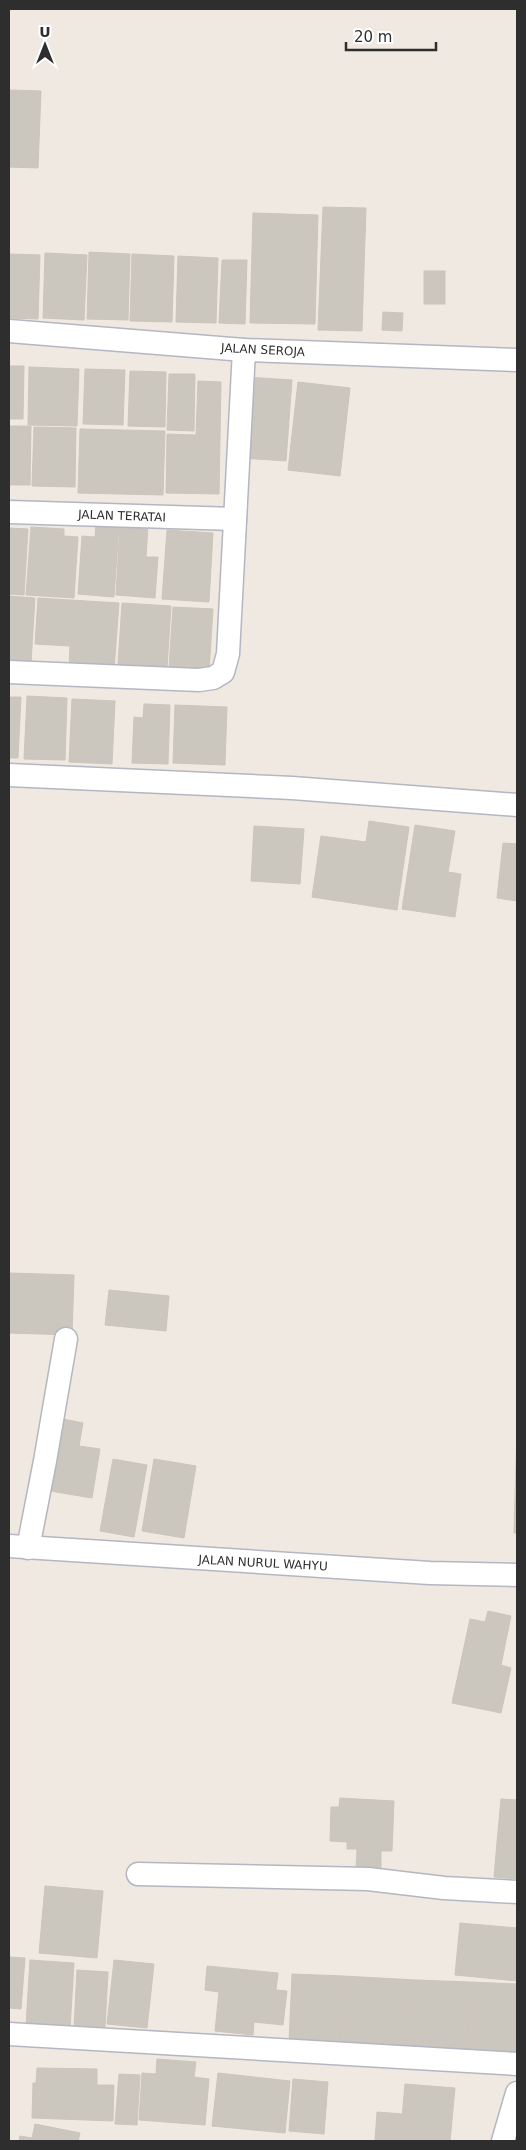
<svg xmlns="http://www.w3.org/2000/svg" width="526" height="2150" viewBox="0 0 526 2150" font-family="'DejaVu Sans',sans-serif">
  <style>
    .building { fill: #cbc7bf; stroke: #cbc5ba }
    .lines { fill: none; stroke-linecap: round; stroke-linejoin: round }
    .minor-casing { stroke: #b4b7c1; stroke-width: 25 }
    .minor { stroke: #fff; stroke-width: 22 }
    .labels { text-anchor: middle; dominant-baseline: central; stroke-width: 4; stroke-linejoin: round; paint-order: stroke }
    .street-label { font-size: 12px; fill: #2e2e2e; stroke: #fff }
  </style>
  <rect width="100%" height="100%" fill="#efe9e1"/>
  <g class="building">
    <path d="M9,90l32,1 -3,77 -29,-1z"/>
    <path d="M323,207l43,1 -4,123 -44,-1z"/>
    <path d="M253,213l65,2 -3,109 -65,-1z"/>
    <path d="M89,252l41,2 -2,66 -41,-1z"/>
    <path d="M45,253l42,2 -3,65 -41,-2z"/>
    <path d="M9,254l31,1 -2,64 -29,-1z"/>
    <path d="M132,254l42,2 -2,66 -42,-1z"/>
    <path d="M178,256l40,2 -2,65 -40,-1z"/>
    <path d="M222,260h25l-2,64 -26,-1z"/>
    <rect x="424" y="271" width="21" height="33"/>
    <path d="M383,312l20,1 -1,18 -20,-1z"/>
    <path d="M9,366h15l-1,53h-14z"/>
    <path d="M29,367l50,2 -2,57 -49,-1z"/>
    <path d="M85,369l40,1 -2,55 -40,-1z"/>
    <path d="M130,371l36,1 -1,55 -37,-1z"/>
    <path d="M169,374h26l-1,57 -27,-1z"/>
    <path d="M247,377l45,3 -6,81 -45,-3z"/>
    <path d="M198,381l23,1 -2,112 -53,-1 1,-59 29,1z"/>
    <path d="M298,382l52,6 -10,88 -52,-6z"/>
    <path d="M9,426h22l-1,59h-21z"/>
    <path d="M34,427l42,1 -1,59 -43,-1z"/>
    <path d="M80,429l85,2 -2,64 -85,-2z"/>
    <path d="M96,524l23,2 -5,71 -36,-3 4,-58 13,1z"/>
    <path d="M120,524l28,2 -2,31h12l-3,41 -39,-3z"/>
    <path d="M31,527l33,2v7l14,1 -4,61 -48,-3z"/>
    <path d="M9,528l19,1 -4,66 -15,-1z"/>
    <path d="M167,530l46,3 -4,69 -47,-3z"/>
    <path d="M9,596l26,2 -4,65 -22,-1z"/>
    <path d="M38,598l81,5 -5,67 -45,-3 1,-21 -35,-2z"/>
    <path d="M122,603l49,3 -4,62 -49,-4z"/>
    <path d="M173,607l40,2 -4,62 -40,-3z"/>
    <path d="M27,696l40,2 -2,62 -41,-1z"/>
    <path d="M9,697h12l-3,61h-9z"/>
    <path d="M72,699l43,2 -3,63 -43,-2z"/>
    <path d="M144,704l26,1 -2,59 -36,-1 2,-46 9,1z"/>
    <path d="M175,705l52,2 -2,58 -52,-2z"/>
    <path d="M369,821l40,6 -12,83 -85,-13 9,-61 45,6z"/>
    <path d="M415,825l40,6 -7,41 13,2 -6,43 -53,-8z"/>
    <path d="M254,826l50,3 -4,55 -49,-3z"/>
    <path d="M503,843l14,1v57l-20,-3z"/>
    <path d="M9,1273l65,2 -2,60 -63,-2z"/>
    <path d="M109,1290l60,6 -3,35 -61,-6z"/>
    <path d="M63,1419l20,4 -4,23 21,3 -8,49 -42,-7z"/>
    <path d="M517,1430v103h-3z"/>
    <path d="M113,1459l34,6 -13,72 -34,-6z"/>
    <path d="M154,1459l42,7 -12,72 -42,-7z"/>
    <path d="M488,1611l23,5 -10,49 10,3 -10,45 -49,-10 18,-84 15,3z"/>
    <path d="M340,1798l54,3 -2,50h-11v17l-25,-1 1,-18h-10v-7l-17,-1 1,-34h8z"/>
    <path d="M501,1799l16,1v44l-20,-2z"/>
    <path d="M497,1842l20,2v35l-23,-2z"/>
    <path d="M45,1886l58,5 -6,67 -58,-5z"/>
    <path d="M460,1923l57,5v53l-62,-6z"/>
    <path d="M9,1957l16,1 -4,51 -12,-1z"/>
    <path d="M30,1960l44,3 -4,66 -44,-3z"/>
    <path d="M114,1960l40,4 -7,64 -40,-4z"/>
    <path d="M207,1966l71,7 -2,17 11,1 -4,34 -29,-3 -1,13 -38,-4 4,-39 -14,-2z"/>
    <path d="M77,1970l31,2 -3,56 -31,-1z"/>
    <path d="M292,1974l51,2 -3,68 -51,-2z"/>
    <path d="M343,1976l73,4 -3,68 -73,-4z"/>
    <path d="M416,1980l54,2 -3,68 -54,-2z"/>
    <path d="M470,1982l47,2v68l-50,-2z"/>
    <path d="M157,2059l39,3 -2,15 15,2 -4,46 -66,-5 3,-47 14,1z"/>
    <path d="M37,2068l60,1v16h17l-1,36 -81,-3 1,-35h3z"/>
    <path d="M218,2073l72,8 -5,52 -73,-7z"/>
    <path d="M119,2074l21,1 -3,50 -22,-1z"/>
    <path d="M293,2079l35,3 -4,52 -35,-3z"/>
    <path d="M405,2084l50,4 -5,53h-50z"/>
    <path d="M377,2112l25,2 -2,27 -25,-1z"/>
    <path d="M35,2124l45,9 -2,8h-59l1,-5 12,2z"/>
  </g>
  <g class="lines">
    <g class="minor-casing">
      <g id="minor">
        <path d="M9,331l235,19 273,10"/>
        <path d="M9,512l226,7"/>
        <path d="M9,672l190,8 14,-2 10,-6 5,-18 16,-304"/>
        <path d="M9,775l283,13 225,17"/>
        <path d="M9,1546l421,27 87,2"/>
        <path d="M28,1548l17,-87 21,-122"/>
        <path d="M138,1874l230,5 76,9 73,4"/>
        <path d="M9,2034l508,30"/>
        <path d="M503,2141l14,-48"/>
      </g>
    </g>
    <use href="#minor" class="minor"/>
  </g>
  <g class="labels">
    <g class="street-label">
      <text transform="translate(263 350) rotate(3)">JALAN SEROJA</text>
      <text transform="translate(122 516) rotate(2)">JALAN TERATAI</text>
      <text transform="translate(263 1563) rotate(3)">JALAN NURUL WAHYU</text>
    </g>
  </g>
  <rect width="526" height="2150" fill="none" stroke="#2e2e2e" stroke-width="20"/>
  <g transform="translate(45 45)" stroke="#ffffff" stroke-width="4" paint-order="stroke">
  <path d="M0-4L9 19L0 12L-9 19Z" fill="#2e2e2e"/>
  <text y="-8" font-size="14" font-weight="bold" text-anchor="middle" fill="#2e2e2e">U</text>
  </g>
  <path d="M346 42v8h90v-8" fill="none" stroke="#2e2e2e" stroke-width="2.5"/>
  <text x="354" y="42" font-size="15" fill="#2e2e2e" stroke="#ffffff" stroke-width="4" paint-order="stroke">20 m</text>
</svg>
